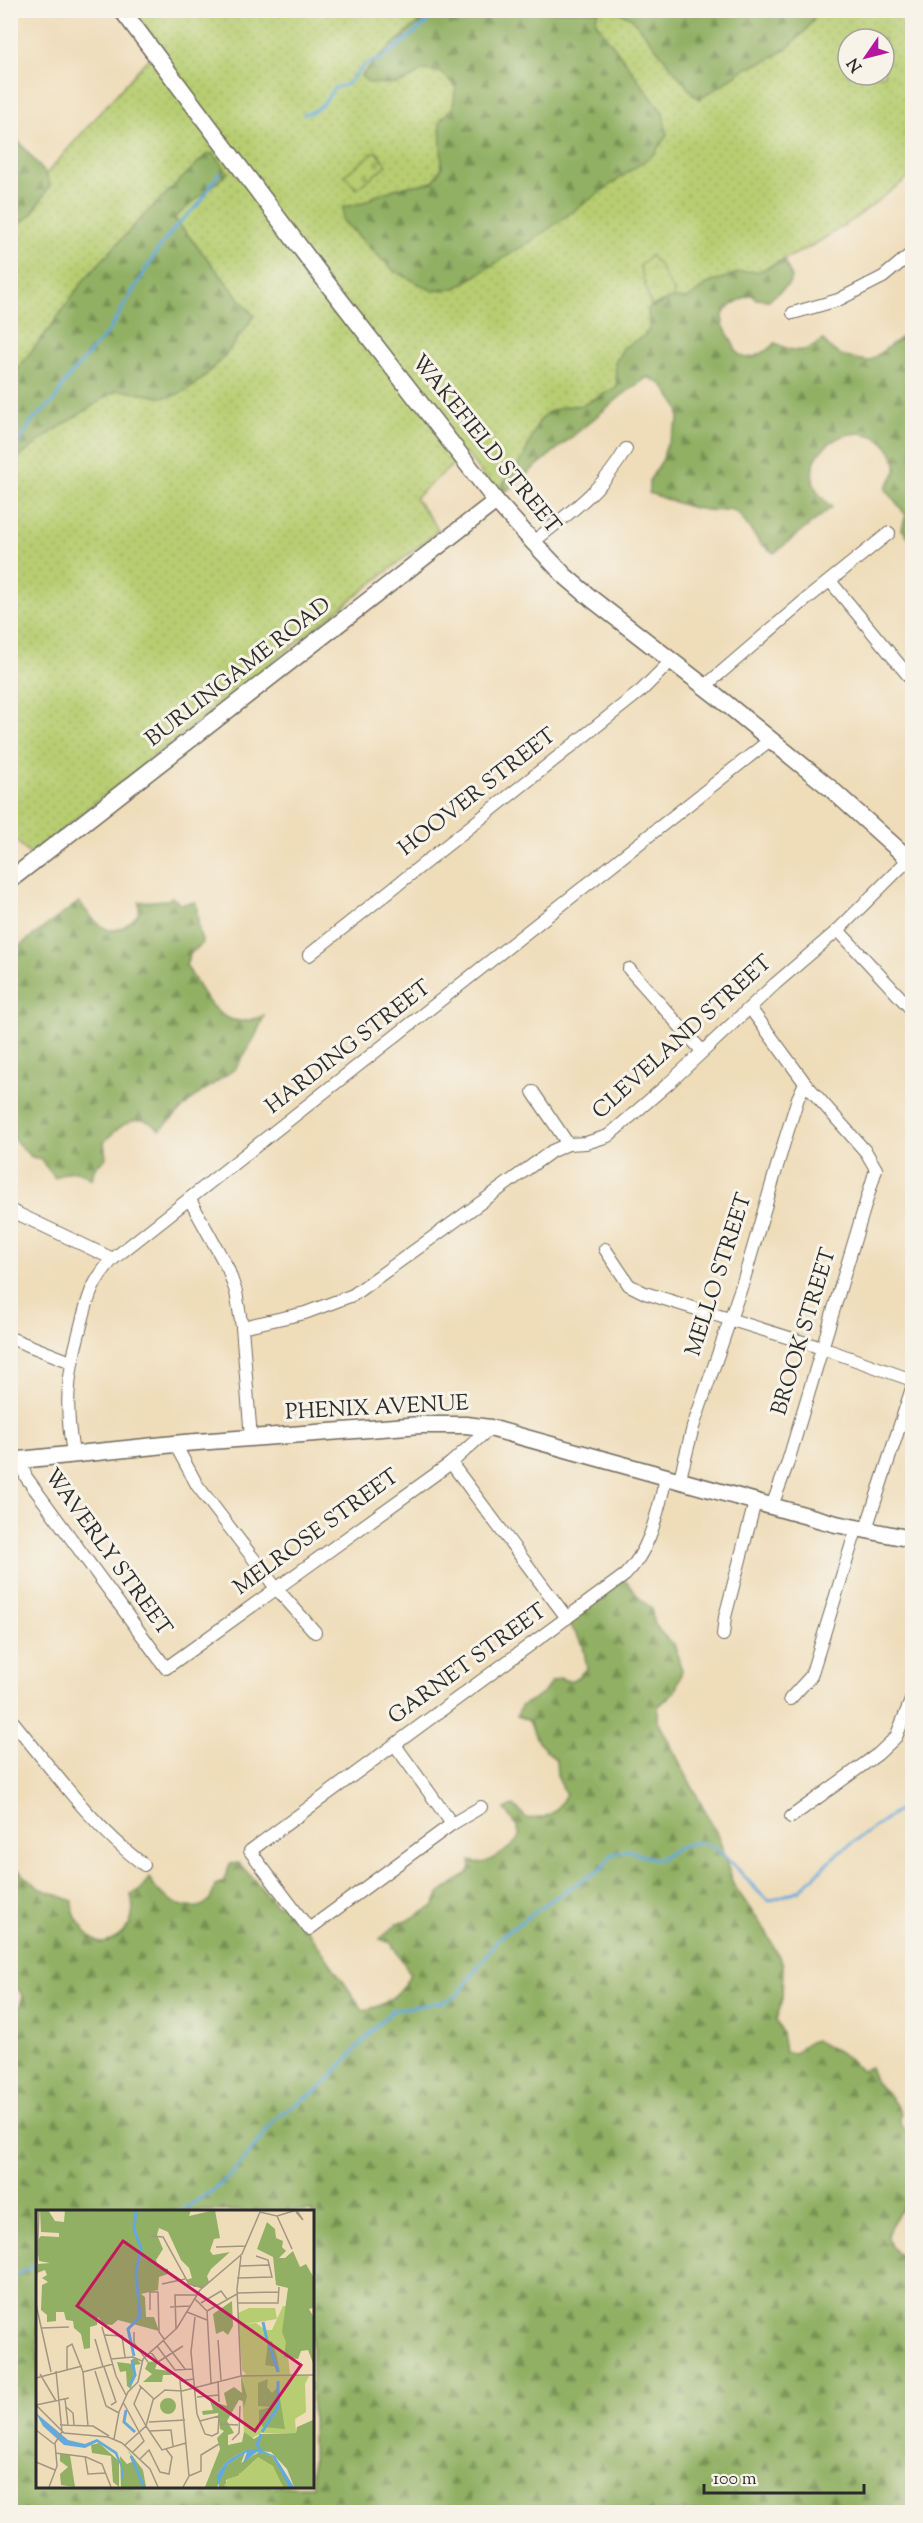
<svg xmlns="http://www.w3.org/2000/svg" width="923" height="2523" viewBox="0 0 923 2523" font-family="'Sorts Mill Goudy',serif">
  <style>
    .grass { fill: url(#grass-dots); stroke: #717c4e; stroke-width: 1.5; fill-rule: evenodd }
    .forest { fill: url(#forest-firs); stroke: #5e6e47; stroke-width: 1.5; fill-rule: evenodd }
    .wetland { fill: url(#wetland-marsh); stroke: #717c4e; stroke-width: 1.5 }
    .cemetery { fill: url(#cemetery-stones); stroke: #717c4e; stroke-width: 1.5 }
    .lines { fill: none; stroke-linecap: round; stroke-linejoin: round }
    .stream { stroke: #64a9da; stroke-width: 3 }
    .street-casing { stroke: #70695d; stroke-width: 14 }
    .secondary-casing { stroke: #70695d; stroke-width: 19 }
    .street { stroke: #fff; stroke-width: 12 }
    .secondary { stroke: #fff; stroke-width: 16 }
    .labels { text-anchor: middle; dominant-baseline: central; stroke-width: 6; stroke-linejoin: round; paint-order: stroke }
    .street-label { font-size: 22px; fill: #2b2b2b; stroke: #f7f3e8 }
    .inset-river { fill: none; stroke: #64a9da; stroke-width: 3 }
    .inset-road { fill: none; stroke: #a19681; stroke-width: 1.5 }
    .view { fill: #c2185b; fill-opacity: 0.15; stroke: #c2185b; stroke-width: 3 }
    .inset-edge { fill: none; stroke: #2b2b2b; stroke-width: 3 }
  </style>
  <defs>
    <pattern id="grass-dots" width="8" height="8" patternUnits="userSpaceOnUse" patternTransform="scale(1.5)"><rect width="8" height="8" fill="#b7cd71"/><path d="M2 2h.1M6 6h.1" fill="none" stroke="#9eb062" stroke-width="1.8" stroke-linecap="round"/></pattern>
    <pattern id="forest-firs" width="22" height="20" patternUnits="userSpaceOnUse" patternTransform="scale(1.5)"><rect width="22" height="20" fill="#91b063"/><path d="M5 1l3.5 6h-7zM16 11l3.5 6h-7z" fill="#778f52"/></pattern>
    <pattern id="wetland-marsh" width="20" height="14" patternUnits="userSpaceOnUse" patternTransform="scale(1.5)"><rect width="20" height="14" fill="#b7cd71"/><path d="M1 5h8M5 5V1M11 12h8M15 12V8" fill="none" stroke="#9eb062"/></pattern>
    <pattern id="cemetery-stones" width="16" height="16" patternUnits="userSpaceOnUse" patternTransform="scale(1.5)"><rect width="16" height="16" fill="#b7cd71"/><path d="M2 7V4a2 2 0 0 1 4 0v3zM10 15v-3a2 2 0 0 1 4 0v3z" fill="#9eb062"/></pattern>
  </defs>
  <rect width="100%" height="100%" fill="#f7f3e8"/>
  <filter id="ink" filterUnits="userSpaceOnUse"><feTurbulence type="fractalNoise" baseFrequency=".0167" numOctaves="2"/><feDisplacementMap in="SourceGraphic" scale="12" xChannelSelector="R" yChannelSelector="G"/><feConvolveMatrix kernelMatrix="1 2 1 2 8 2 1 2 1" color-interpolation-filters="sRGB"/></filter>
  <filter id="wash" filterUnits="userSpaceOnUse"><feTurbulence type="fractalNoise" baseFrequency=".008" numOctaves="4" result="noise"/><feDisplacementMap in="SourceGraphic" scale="24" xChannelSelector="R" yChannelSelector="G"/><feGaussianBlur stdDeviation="1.35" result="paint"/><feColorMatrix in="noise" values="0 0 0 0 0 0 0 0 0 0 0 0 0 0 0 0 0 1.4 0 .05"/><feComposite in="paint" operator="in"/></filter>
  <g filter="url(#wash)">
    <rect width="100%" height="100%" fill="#efddba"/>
    <path class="grass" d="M131,11h781v164l-58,44 -42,27 -75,36 -116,114 -122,101 -33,-44 -51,45 24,32 -409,325 -19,-20v-634l35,-27 107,-121zM848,39h36v36h-36z"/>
    <g class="forest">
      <path d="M432,11h167l-4,10 68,92 4,22 -13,19 -121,86 -77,48 -23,3 -39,-20 -51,-50v-14l20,-4 12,-7 23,-8 35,-6 9,-15 -2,-46 13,-14 3,-20 -14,-14 -19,-3 -17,11 -10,3 -27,-1 -8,-7 23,-24z"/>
      <path d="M616,11h202l-12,19 -18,18 -22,13 -21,8 -45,30 -7,-5 -61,-76z"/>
      <path d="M10,131l36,43 4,12 -18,28 -21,16z"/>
      <path d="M207,154h7l14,19 -54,45 80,98c-16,24 -59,83 -91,81 -15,-1 -31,-6 -46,-7l-67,43 -39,31v-87l39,-49 33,-47 58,-63z"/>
      <path d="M784,260l8,18 -4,7 -19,15 -13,-1 -5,-5c-8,5 -24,11 -27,19 -4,8 1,16 5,23 3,5 5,12 9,17 10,12 29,-2 37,-10 20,11 30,10 48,-3 15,18 23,18 46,21l38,-28 5,-8v216l-10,-12 4,-14 -21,-27c11,-14 16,-21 6,-36 -31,-50 -117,11 -59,55l-58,46 -13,-9 -23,-31 -8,-4c-26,6 -56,-7 -81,-16v-12l14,-22 2,-10 14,-29v-11l-16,-24 -15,-8 -27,19 -122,101 3,-12 21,-27 15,-35 9,-10 16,-6 20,-2 34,-18 -2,-24 8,-15 22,-13 4,-5 -1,-21 25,-11 14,1 20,-15 33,-12 20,-1z"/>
      <path d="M172,897l8,7 16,-2 3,29 4,12 -13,11 -4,11c13,21 26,55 54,56 7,1 16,-3 24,-5l-9,21 -19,31 -41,29 -35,33c-21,-21 -39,-6 -56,12l2,16 -12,11 -2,11c-13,-12 -22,-11 -37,-2l-14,-18 -11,-4 -16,-17 -3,1v-188l68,-50c20,25 33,43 60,11v-11l29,-2z"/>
      <path d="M623,1578l19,23 10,7c-1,15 10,28 22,36l8,27 -7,20 -17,16v14l61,117 14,46 33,48 17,32 -1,38 -6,18 6,13 3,19 10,1 13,-11 7,-2c9,7 19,7 27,14 8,6 11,11 20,16l8,-3 6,16 13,12 12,18c-5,14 7,17 11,28 2,6 2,45 0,51 -6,20 -39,39 -16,60 5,4 10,5 16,3v257h-901l-1,-491 6,-3 7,-22 -13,-17 1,-104 8,-4 20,17 34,13c0,4 0,10 2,14 3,8 17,27 26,28 6,1 12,-3 17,-6 15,-12 17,-25 13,-43l10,-4 8,-12c4,6 9,14 15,18 20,15 46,19 51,-11l8,-3 7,-18 9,-1 38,43 10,-5 76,109c20,-2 41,-18 47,-37l-19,-30 -11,-4 18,-16 7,-1 29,-16 5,-12 29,-21 3,-6 -1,-6c3,1 7,2 10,2 9,0 38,-19 39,-27 1,-10 -9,-19 -14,-26l9,-5 12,13c21,3 30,-5 40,-24l-9,-18 -1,-16 -18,-18 -9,-21 -12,-5 4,-10 22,-12 8,-12 9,-4c12,7 19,-2 27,-10l-4,-23 -17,-27zM38,2211h274v275h-274z"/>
    </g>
    <path class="wetland" d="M650,256l8,8 16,28 -1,6 -22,8 -11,-40z"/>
    <path class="cemetery" d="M376,151l11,14 -31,24 -11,-14z"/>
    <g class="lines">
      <g class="stream">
        <path d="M303,114c15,-1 24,-14 31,-26l12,-3 20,-21 17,-6 45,-36 10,-12"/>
        <path d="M10,457l22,-36 23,-21 12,-21 42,-48 48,-80 20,-26 23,-22 19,-30"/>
        <path d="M180,2211l34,-21 16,-14 33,-39 8,-14 11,-10 38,-24 62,-69 12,-10 49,-8 15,-7 41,-57 64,-46 40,-24 8,-13 16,-5 30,10c9,-4 16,-10 25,-14 37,-17 61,37 87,55l31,-11 39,-38 73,-51"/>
        <path d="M10,2278l28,-14"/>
      </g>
    </g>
  </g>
  <g filter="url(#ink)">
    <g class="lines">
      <g class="street-casing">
        <g id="street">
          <path d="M793,313l45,-13 45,-23 29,-24"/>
          <path d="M533,542c35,-28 71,-53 93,-93"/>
          <path d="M830,581l82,99"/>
          <path d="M704,687l99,-85 86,-69"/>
          <path d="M838,930l74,80"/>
          <path d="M309,955l333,-265 29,-29"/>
          <path d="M629,969l73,82"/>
          <path d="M750,1008l55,75 61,69 10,17 -89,296 -15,41"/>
          <path d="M533,1092l35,52"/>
          <path d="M190,1200l38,69 8,23 6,35 9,111"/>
          <path d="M10,1210l103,49"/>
          <path d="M605,1249l24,36 16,8 177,55 90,32"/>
          <path d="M242,1327l63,-14 48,-18 199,-144 16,-7 18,-1 22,-7 60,-52 107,-100 63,-54 74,-74"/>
          <path d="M10,1338l61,24"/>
          <path d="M175,1444l22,41 79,103 39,44"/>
          <path d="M73,1453c-8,-45 -6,-76 6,-120 8,-31 11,-50 34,-74l657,-519"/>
          <path d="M20,1460l6,17 140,191 285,-205 39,-35"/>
          <path d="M451,1463l116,155"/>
          <path d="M679,1482l14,-55 51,-148 39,-133 15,-48 7,-15"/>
          <path d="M866,1529l46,-141"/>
          <path d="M723,1635l2,-18 30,-115"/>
          <path d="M790,1699l21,-23 46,-149"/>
          <path d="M10,1718c42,51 81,107 134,147"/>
          <path d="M395,1745l57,79"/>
          <path d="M481,1807l-29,17 -143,105 -59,-78 375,-276c26,-26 32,-62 41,-97"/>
          <path d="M791,1817l87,-63 18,-17 16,-39"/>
        </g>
      </g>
      <g class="secondary-casing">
        <g id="secondary">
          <path d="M122,10l198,264 176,227 37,41 32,34 27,23 126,98 112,91 82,74"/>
          <path d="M10,880l486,-379"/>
          <path d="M10,1461l174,-18 237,-18h45l24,3 346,96 76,15"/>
        </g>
      </g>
      <use href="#street" class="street"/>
      <use href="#secondary" class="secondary"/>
    </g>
  </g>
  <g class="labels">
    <g class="street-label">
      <text transform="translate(485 445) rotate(51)">WAKEFIELD STREET</text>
      <text transform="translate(239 673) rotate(-38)">BURLINGAME ROAD</text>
      <text transform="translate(478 793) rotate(-38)">HOOVER STREET</text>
      <text transform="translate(683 1038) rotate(-42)">CLEVELAND STREET</text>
      <text transform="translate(349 1048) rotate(-38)">HARDING STREET</text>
      <text transform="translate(720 1275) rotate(-72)">MELLO STREET</text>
      <text transform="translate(805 1332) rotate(-73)">BROOK STREET</text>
      <text transform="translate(377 1409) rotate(-3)">PHENIX AVENUE</text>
      <text transform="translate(317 1533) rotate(-36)">MELROSE STREET</text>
      <text transform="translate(107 1553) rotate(54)">WAVERLY STREET</text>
      <text transform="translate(468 1665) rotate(-36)">GARNET STREET</text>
    </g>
  </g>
  <g transform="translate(36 2210)">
    <rect width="278" height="278" fill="#efddba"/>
    <path d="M247,96h5l-3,24 5,44 19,2 -4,8 1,28 -11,7 1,14h-35l-11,6 -6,-7 -3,-56 5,-2 -4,-4 -3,-45 17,-2 9,7h7z" fill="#b7cd71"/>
    <path d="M4,0h8l7,11 9,1 1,-12h126l-2,6 26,-6 5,28 -6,1 -4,12 3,4 17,-3 -19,17 -4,7 2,6 -6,5h-9l-8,-7 6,-2 -3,-10 -8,-8 -13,-28 -9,-4 -2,7 6,14 -7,11 3,8 9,1v5l-9,3 -1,13 -17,4 4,3 1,20h8l5,14 -41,-11 -6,5 -9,-1 -5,-7 -1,8 -7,2v21l-6,1 -3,-15 -7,-6 -1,-7 -7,-1 -2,-8h-8v9l-9,1v-7l-6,-5 1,-25 6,-3 -6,-4 5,-3 -2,-5 -8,3 1,-9 12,-1 -11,-2 -3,-19 5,-6 18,1v-4l-18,-1zM231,12l8,7 1,9 7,3 -1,6 4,4 -7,7h6l8,-7 7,16 6,-3 8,14 -1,30 -4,1 4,7v47l-5,-13 -7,1 -3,8 -14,-2 2,-15 -4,-10 6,-44 -12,-3 -3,-28 -16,-8zM196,91l1,25 -5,9 -5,-4 -7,3 -3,-20zM236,131l5,16 3,16 -3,-6 -12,-2 3,-23zM100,148l5,6 -6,1 -4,24 -4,-3 -1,-15 -6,1 -3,-10 16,2 -1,-5zM122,151l-3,8 15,2 2,4h-9l-1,7h-19l9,-8 -7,-5 3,-7zM205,166l6,20 -3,12 -1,-7 -4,-1 -12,21 7,12 -6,2v10l14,-3 2,-10 10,7 8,-5 34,-1 1,-6 16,-7v67h-19l-7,-18 -16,-17 -25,-2 -19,11 -10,13v13h-12l15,-38 -3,-11 7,-7 -4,-2 -2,-16 -15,2 -1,-4 11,-1 -3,-9 17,5 -3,-13 10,-6 8,6zM232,169l-1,8 5,6 6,-6 7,42 -22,-2 -4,-6v-11l12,-3 -13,-1v-23zM124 196a8 8 0 1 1 16 0a8 8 0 1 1-16 0ZM63,233l20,18v26l-6,-5 -2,-26 -19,-3 -1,-8zM91,239l16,21 3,17h-25l-1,-31 7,8 7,-3zM223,242l13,4 18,31h-7l-12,-22 -17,-4 -16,15 -12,4 1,7h-8l-1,-7 10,-16 17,-11 -4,10zM24,244l10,1 5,32 -14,-2 -1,-11 8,-7 -8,-6z" fill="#91b063"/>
    <path d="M213,98h26l2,11 -38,6 -1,-12z" fill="#b7cd71"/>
    <path d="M222,247l15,9 10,21h-56v-8l11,-3z" fill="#b7cd71"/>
    <path d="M203,263h9l-7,7 2,6h-19l5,-8 12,1z" fill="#b7cd71"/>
    <path d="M0,203l32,27 17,4 12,-5 20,13 7,19 -3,16v-20l-6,-13 -18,-12 -12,6 -21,-3 -21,-19zM222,239l17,7 19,31h-5l-17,-31 -15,-4 -14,11 4,-11 -19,12 -11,23v-13l10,-13 19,-11z" fill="#64a9da"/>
    <path class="inset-river" d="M227,112l4,18M232,131l10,31M98,146l-6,-27 12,-12 -4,-45 5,-24 -7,-19 2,-19M94,175l5,-10 -3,-15M90,200l-2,12 11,10M226,222l16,-25v-26M225,240l-4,-5 4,-11M95,246l13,31"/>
    <path class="inset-road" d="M260,2l7,8 -6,-9M241,6l15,33M115,26l12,1 26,47 14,4M180,37l29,-1M203,56l31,-1M201,68l35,-1 -4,-17 -12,-4M126,74l23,-5M0,78l3,-78M201,83l42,-1M159,89l12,12 4,72M165,93l20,-12 6,8M201,93h41l1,-16M0,94l15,68M134,97l20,-1M114,100v-18h8l1,40 5,7M171,101l30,-17M151,102l20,8M159,107l-4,35 6,62 8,20 7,2 6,-3 1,-17 -19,5M66,117l14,49 10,19M6,118l27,-1M140,119l-1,-34h22M98,122v11l14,19M69,125l17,1 3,21M59,129l8,28M127,130l22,29M182,130l3,40M121,136l18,24 18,-1M114,141l13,17M75,149l22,-2 9,4M122,152l25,-16M68,157l12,35 -5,3M31,159v-22l5,-3 11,28 5,54M20,161l6,61M59,161l11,35 13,7M47,162l30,-8M4,164l16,27M205,166l-4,-87 4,-33M0,168l46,-12M182,171l1,21M103,175l15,14M105,177l-7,17 12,22M161,187l22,-2M29,189l3,26M87,192l21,39 -11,11M0,195l33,-7M0,195l28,28 44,4 14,6 28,26 8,18M30,197l7,6 1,12M113,212l36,-2M184,214l18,1M24,215l33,1 16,10M110,216l16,24 24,-7M0,220l18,14M113,221l22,-1 2,16M78,229l5,-27 9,-20 10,-10 5,-23 34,-31 23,-38 42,-36 18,-42 17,4 20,-6M196,230l7,-7 1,-27M89,235l21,-19 7,-26 12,-10 17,1 59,-15 73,-1M19,243l31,4 16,7 9,23M49,246l3,18 18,-1M104,249l9,-9 11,22 9,2 3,-17 -6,-8M0,252l19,8M153,266l12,-5v-16l18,-11M13,277l8,-21 -2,-23 7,-11M147,277l6,-11 -9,-95 14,-2"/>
    <path class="view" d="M87,31l178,124 -46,66 -178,-125z"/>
    <rect width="278" height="278" class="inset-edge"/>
  </g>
  <rect width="923" height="2523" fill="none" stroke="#f7f3e8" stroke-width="36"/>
  <g transform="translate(866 57) rotate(235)"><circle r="28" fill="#f7f3e8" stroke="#a5a39c" stroke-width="1.5"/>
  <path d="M0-4.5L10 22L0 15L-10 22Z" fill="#b5179e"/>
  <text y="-9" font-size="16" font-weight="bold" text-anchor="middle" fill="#2b2b2b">N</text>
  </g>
  <path d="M704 2484v9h160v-9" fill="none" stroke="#2b2b2b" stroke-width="3"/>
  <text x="713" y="2484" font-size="18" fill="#2b2b2b" stroke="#f7f3e8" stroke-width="4.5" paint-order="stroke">100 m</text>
</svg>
